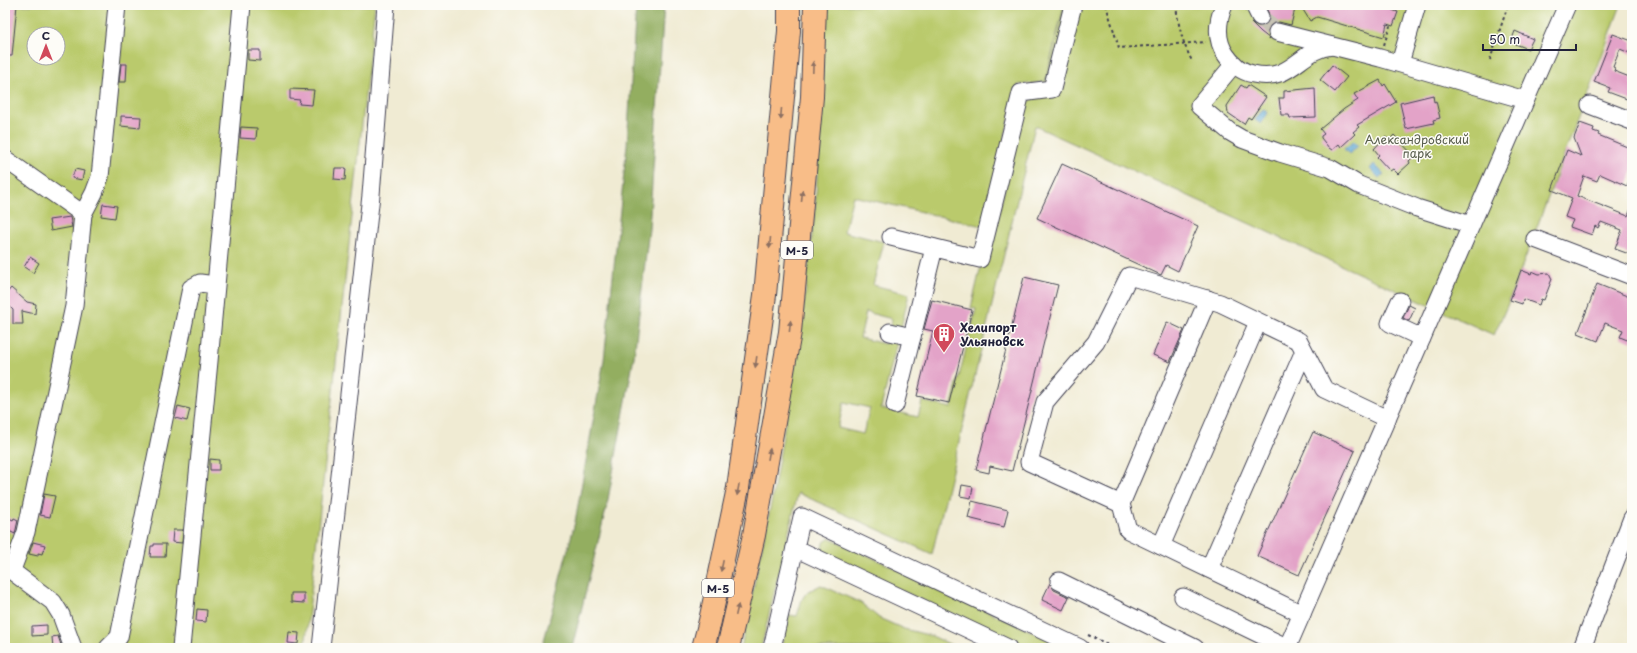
<svg xmlns="http://www.w3.org/2000/svg" width="1637" height="653" viewBox="0 0 1637 653" font-family="'Playpen Sans',sans-serif">
  <style>
    .green { fill: #baca6c; stroke: #6e7654; fill-rule: evenodd }
    .forest { fill: #93ae60; stroke: #5a684e }
    .water { fill: #59a4d1; stroke: #3e6386 }
    .building { fill: #e3a3c8 }
    .lines { fill: none; stroke-linecap: round; stroke-linejoin: round }
    .minor-tunnel { stroke: #c7c3b5; stroke-width: 17; stroke-dasharray: 17 8; stroke-linecap: butt }
    .minor-casing { stroke: #414052; stroke-width: 19 }
    .highway-casing { stroke: #414052; stroke-width: 24 }
    .path { stroke: #414052; stroke-width: 2; stroke-dasharray: 3 3; stroke-linecap: butt }
    .minor { stroke: #fff; stroke-width: 17 }
    .highway { stroke: #f8bd88; stroke-width: 22 }
    .oneway { fill: #8d7062 }
    .labels { text-anchor: middle; dominant-baseline: central; stroke-width: 3; stroke-linejoin: round; paint-order: stroke }
    .shield { fill: #fdfcf7; stroke: #646373; stroke-width: 1 }
    .shield-label { font-size: 11px; font-weight: bold; fill: #22223b }
    .park-label { font-size: 12px; fill: #575d4c; stroke: #fdfcf7 }
    .poi-label { font-size: 12px; font-weight: bold; fill: #22223b; stroke: #fdfcf7; text-anchor: start }
  </style>
  <rect width="100%" height="100%" fill="#fdfcf7"/>
  <filter id="ink" filterUnits="userSpaceOnUse"><feTurbulence type="fractalNoise" baseFrequency=".025" numOctaves="2"/><feDisplacementMap in="SourceGraphic" scale="8" xChannelSelector="R" yChannelSelector="G"/><feConvolveMatrix kernelMatrix="1 2 1 2 8 2 1 2 1" color-interpolation-filters="sRGB"/></filter>
  <filter id="wash" filterUnits="userSpaceOnUse"><feTurbulence type="fractalNoise" baseFrequency=".012" numOctaves="4" result="noise"/><feDisplacementMap in="SourceGraphic" scale="16" xChannelSelector="R" yChannelSelector="G"/><feGaussianBlur stdDeviation="0.9" result="paint"/><feColorMatrix in="noise" values="0 0 0 0 0 0 0 0 0 0 0 0 0 0 0 0 0 1.4 0 .05"/><feComposite in="paint" operator="in"/></filter>
  <g filter="url(#wash)">
    <rect width="100%" height="100%" fill="#f0ebd3"/>
    <g class="green">
      <path d="M5,5h370l-70,643h-300zM34,34h24v24h-24z"/>
      <path d="M825,5h239l-19,77 -27,3 -36,141 -129,-30 -9,36 40,10 -11,43 36,9 -8,34 -11,-2 2,-7 -26,-7 -6,26 25,6 2,-7 11,2 -17,69 37,9 4,-16 29,7 25,-99 -5,-1 12,-51 6,-8 8,-20 -2,-1 29,-120c5,-8 11,-11 19,-15l22,-88h556l-114,301 -13,29 -459,-209 -103,428 -134,-61 -37,155h-20l31,-149 28,-162 15,-127 6,-94zM844,402l26,6 -7,26 -25,-6z"/>
      <path d="M830,538l237,110h-44l-197,-93 -4,-5 1,-7z"/>
      <path d="M821,585l40,18 18,15 25,11 28,7 26,12h-177l8,-33 8,1c6,-20 4,-22 24,-31z"/>
    </g>
    <path class="forest" d="M636,5h28l-15,224 -15,128 -27,148 -35,143h-30l33,-126 29,-162 23,-215z"/>
    <g class="water">
      <path d="M1263,109l5,4 -7,11 -6,-4z"/>
      <path d="M1354,141l4,5 -9,8 -5,-5z"/>
      <path d="M1374,164l10,10 -5,4 -9,-9z"/>
    </g>
    <g id="blocks">
      <g class="building">
        <path d="M6,5h11l-5,51h-7z"/>
        <path d="M1265,5h31l-5,20 -12,-3 -9,3 -3,5 3,9 -9,-7 -10,-10 9,5 8,-4 2,-6z"/>
        <path d="M1300,5h94l-2,5 6,2 -5,14 -6,-2 -3,13 -67,-20 -7,4z"/>
        <path d="M1515,31l18,8 -5,10 -17,-7z"/>
        <path d="M1613,34l19,7v13l-12,-5 -7,18 2,1 -1,3 18,7v23l-24,-9 2,-4 -16,-6z"/>
        <path d="M248,50h12v11l-12,-1z"/>
        <path d="M121,64h6l-1,18h-7z"/>
        <path d="M1332,65l15,12 -12,15 -15,-12z"/>
        <path d="M1380,80l3,6 2,-2 11,18 -39,23 2,2 -6,5 2,2 -14,13 -2,-3 -7,6 -3,-2 -8,-10v-2l3,-2 -4,-5 24,-20 14,-9 -4,-6z"/>
        <path d="M1241,85l5,3 2,-3 18,12 -15,22 -3,-2 -4,7 -16,-11 -1,-7z"/>
        <path d="M1315,88l1,29 -26,1 -1,-3h-8l-2,-17h5v-7z"/>
        <path d="M290,89l24,1 -2,15 -13,-1 1,-4 -10,-1z"/>
        <path d="M1433,95l1,7 2,-1 4,17 -7,2 1,3 -28,6 -6,-26z"/>
        <path d="M121,116l20,1 -1,11 -19,-2z"/>
        <path d="M1580,123l14,5 -1,3 6,2 -1,2 34,14v24l-5,13 -27,-12 -3,7 -13,-5 -7,20 51,20 4,-10v49l-17,-6 7,-19 -21,-8 -3,6 -3,-2 -3,9 -22,-8 3,-7 -8,-3 7,-19 -20,-8 15,-40 14,6 -7,-18z"/>
        <path d="M241,127l16,1 -1,11 -16,-1z"/>
        <path d="M1394,135l20,21 -5,5 1,2 -12,11 -5,-5 -3,2 -13,-14 2,-2 -5,-6 10,-11 2,-1 3,3z"/>
        <path d="M1062,164l136,62 -20,45 -12,-6 -5,10 -124,-57z"/>
        <path d="M335,168h11l-1,12 -11,-1z"/>
        <path d="M75,169l9,2 -2,9 -10,-2z"/>
        <path d="M103,204l14,2 -2,12 -14,-2z"/>
        <path d="M70,217l2,10 -21,4 -2,-11z"/>
        <path d="M30,257l9,6 -6,10 -9,-6z"/>
        <path d="M1521,270l10,4 1,-3 7,3 10,-1 3,6 -8,21 -3,-1 -2,6 -16,-6 -1,5 -12,-4z"/>
        <path d="M1024,277l34,8 -46,186 -22,-5 -1,7 -13,-3z"/>
        <path d="M1597,284l35,14v44l-12,-5 3,-7 -18,-7 -7,18 -20,-8z"/>
        <path d="M11,288l16,14 9,2 -1,10 -13,-3 1,13h-10v-14l-6,-6 2,-2 -4,-4v-3z"/>
        <path d="M932,300l40,10 -23,93 -32,-7 16,-65 -9,-2z"/>
        <path d="M1409,305l6,3 -6,13 -6,-3z"/>
        <path d="M1167,322l17,8 -14,32 -17,-7z"/>
        <path d="M178,406l12,3 -3,12 -12,-3z"/>
        <path d="M1313,432l42,19 -56,124 -42,-19z"/>
        <path d="M210,459l9,1v10h-9z"/>
        <path d="M962,485l11,2 -2,11 -11,-2z"/>
        <path d="M44,494l11,2 -5,21 -10,-2z"/>
        <path d="M972,501l36,9 -4,17 -36,-9z"/>
        <path d="M5,516l8,4 1,-2 4,2 -3,14 -10,-5z"/>
        <path d="M173,530h10l-1,13 -10,-1z"/>
        <path d="M33,542l12,3 -3,9 -4,-1v3l-9,-2z"/>
        <path d="M154,544h12l-1,13h-15l1,-11h3z"/>
        <path d="M1050,583l4,7 15,7 -6,13 -21,-10z"/>
        <path d="M291,593h13v10l-13,-1z"/>
        <path d="M197,609l10,1 -1,12 -10,-1z"/>
        <path d="M47,625v10l-15,1v-10z"/>
        <path d="M289,632l10,1 -1,11 -10,-1z"/>
        <path d="M58,636l4,12h-9l-1,-11z"/>
      </g>
    </g>
  </g>
  <g filter="url(#ink)">
    <use href="#blocks" fill-opacity="0" stroke="#414052" stroke-width="1"/>
    <g class="lines">
      <path class="minor-tunnel" d="M1260,17l17,15"/>
      <g class="minor-casing">
        <g id="minor">
          <path d="M1224,5c-7,17 -9,34 2,50 6,9 16,17 27,19 40,9 46,-25 79,-28"/>
          <path d="M1254,5l6,12"/>
          <path d="M1277,32l103,26 145,42"/>
          <path d="M1400,63l17,-58"/>
          <path d="M1234,64l-35,42 31,26 12,7 38,14 50,15 29,17 58,23 54,17"/>
          <path d="M1590,105l42,16"/>
          <path d="M5,159l78,55"/>
          <path d="M891,237l89,22 41,-166 31,-4 21,-84"/>
          <path d="M1535,239l97,37"/>
          <path d="M1400,301l-10,22 32,15"/>
          <path d="M890,332l22,5"/>
          <path d="M895,405l39,-157"/>
          <path d="M1121,504l87,-205"/>
          <path d="M1161,546l97,-224"/>
          <path d="M795,548l213,100"/>
          <path d="M5,566l48,36 8,13 12,33"/>
          <path d="M1209,569l95,-218"/>
          <path d="M12,570l14,-38 48,-226 9,-92 11,-21 6,-16 17,-172"/>
          <path d="M1059,581l136,67"/>
          <path d="M1183,597l105,51"/>
          <path d="M1302,614l-174,-84 -7,-26 -92,-42 16,-60 51,-60 33,-66 91,27 79,38 25,48 63,30"/>
          <path d="M108,648l11,-11 72,-349 9,-5 15,2"/>
          <path d="M181,648c22,-214 41,-429 61,-643"/>
          <path d="M321,648l50,-453 15,-190"/>
          <path d="M772,648l30,-131 278,131"/>
          <path d="M1287,648l280,-643"/>
          <path d="M1582,648l50,-130"/>
        </g>
      </g>
      <g class="highway-casing">
        <g id="highway">
          <path d="M703,648l7,-27 28,-133 27,-193 24,-264v-26"/>
          <path d="M728,648l26,-113 36,-203 22,-235 3,-92"/>
        </g>
      </g>
      <g class="path">
        <path d="M1106,5l13,43 87,-6"/>
        <path d="M1176,5c2,20 7,39 16,56"/>
        <path d="M1395,10l2,-5"/>
        <path d="M1384,45l6,-19"/>
        <path d="M1490,60l18,-55"/>
        <path d="M1088,635l28,13"/>
      </g>
      <use href="#minor" class="minor"/>
      <use href="#highway" class="highway"/>
    </g>
    <defs><path id="oneway-solid" d="M-6-.8H1V-3.2L6.5 0L1 3.2V.8H-6Z"/></defs>
    <g class="oneway">
      <use href="#oneway-solid" transform="translate(813 67) rotate(-88)"/>
      <use href="#oneway-solid" transform="translate(781 114) rotate(95)"/>
      <use href="#oneway-solid" transform="translate(802 196) rotate(-85)"/>
      <use href="#oneway-solid" transform="translate(770 243) rotate(95)"/>
      <use href="#oneway-solid" transform="translate(790 326) rotate(-84)"/>
      <use href="#oneway-solid" transform="translate(756 362) rotate(98)"/>
      <use href="#oneway-solid" transform="translate(769 454) rotate(-80)"/>
      <use href="#oneway-solid" transform="translate(738 490) rotate(100)"/>
      <use href="#oneway-solid" transform="translate(722 566) rotate(102)"/>
      <use href="#oneway-solid" transform="translate(737 610) rotate(-77)"/>
    </g>
  </g>
  <defs>
    <g id="building-pin" transform="scale(1.15)"><path d="M0 17L-7.5 6A9.5 9.5 0 1 1 7.5 6Z" fill="#d1495b" stroke="#fdfcf7"/><path d="M-4-6H4V6H1V3H-1V6H-4ZM-2.5-4.3h1.7v1.8h-1.7ZM.8-4.3h1.7v1.8H.8ZM-2.5-1h1.7V.8h-1.7ZM.8-1h1.7V.8H.8Z" fill="#fff"/></g>
  </defs>
  <g fill-rule="evenodd">
    <use href="#building-pin" x="944" y="334"/>
  </g>
  <g class="labels">
    <g class="shield">
      <rect x="781" y="241" width="32" height="18" rx="3"/>
      <rect x="702" y="579" width="32" height="18" rx="3"/>
    </g>
    <g class="shield-label">
      <text x="797" y="250">М-5</text>
      <text x="718" y="588">М-5</text>
    </g>
    <g class="park-label">
      <text x="1417" y="139">Александровский<tspan x="1417" dy="14">парк</tspan></text>
    </g>
    <g class="poi-label">
      <text x="960" y="327">Хелипорт<tspan x="960" dy="14">Ульяновск</tspan></text>
    </g>
  </g>
  <rect width="1637" height="653" fill="none" stroke="#fdfcf7" stroke-width="20"/>
  <g transform="translate(46 46)"><circle r="19" fill="#fdfcf7" stroke="#a5a5ac"/>
  <path d="M0-3L7 15L0 10L-7 15Z" fill="#d1495b"/>
  <text y="-6" font-size="11" font-weight="bold" text-anchor="middle" fill="#22223b">С</text>
  </g>
  <path d="M1483 44v6h93v-6" fill="none" stroke="#22223b" stroke-width="2"/>
  <text x="1489" y="44" font-size="12" fill="#22223b" stroke="#fdfcf7" stroke-width="3" paint-order="stroke">50 m</text>
</svg>
